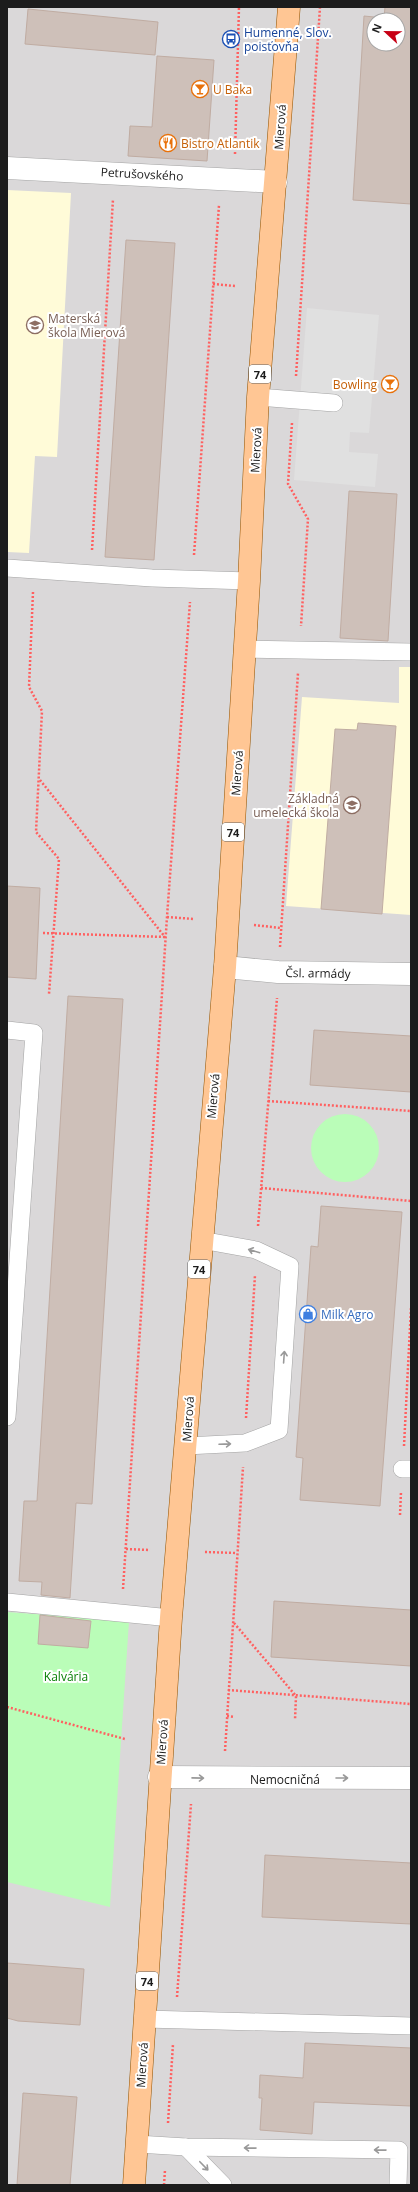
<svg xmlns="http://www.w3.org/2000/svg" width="418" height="2192" viewBox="0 0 418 2192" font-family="'Open Sans',sans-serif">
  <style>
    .residential { fill: #dad8d9; fill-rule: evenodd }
    .education { fill: #fffbd8 }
    .park { fill: #bafdb8 }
    .parking { fill: #e0e0e0 }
    .building { fill: #cec0b9; stroke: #c0aca2; fill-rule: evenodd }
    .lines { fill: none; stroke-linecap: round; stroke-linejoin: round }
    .service-casing { stroke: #a3a3a3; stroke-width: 18 }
    .minor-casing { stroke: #a3a3a3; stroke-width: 23 }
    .primary-casing { stroke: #935300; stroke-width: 23 }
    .path { stroke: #ff6060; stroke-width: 2.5; stroke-dasharray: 2 2; stroke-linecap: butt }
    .service { stroke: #fff; stroke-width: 17 }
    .minor { stroke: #fff; stroke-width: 22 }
    .primary { stroke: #ffc694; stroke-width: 22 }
    .oneway { stroke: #999 }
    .labels { text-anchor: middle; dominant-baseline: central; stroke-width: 4; stroke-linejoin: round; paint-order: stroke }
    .shield { fill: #fff; stroke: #606060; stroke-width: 1 }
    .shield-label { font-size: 11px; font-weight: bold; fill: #1c1c1c }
    .transit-label { font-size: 12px; fill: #164399; stroke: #fff; text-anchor: start }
    .food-label { font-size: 12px; fill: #c56008; stroke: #fff; text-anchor: start }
    .street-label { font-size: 12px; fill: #1c1c1c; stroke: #fff }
    .education-label { font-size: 12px; fill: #785e54; stroke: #fff; text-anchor: start }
    .shop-label { font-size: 12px; fill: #366cbe; stroke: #fff; text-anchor: start }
    .park-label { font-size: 12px; fill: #067f04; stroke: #fff }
  </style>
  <rect width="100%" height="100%" fill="#eee8e0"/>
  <path class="residential" d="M7,7h404v2178h-404zM374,20h24v24h-24z"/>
  <g class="education">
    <path d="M7,190l64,3 -14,264 -22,-1 -6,97 -22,-1z"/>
    <path d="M399,667h12v248l-125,-9 16,-209 97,6z"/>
  </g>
  <g class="park">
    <circle cx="345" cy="1148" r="34"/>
    <path d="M7,1612l122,9 -19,286 -103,-25z"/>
  </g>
  <path class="parking" d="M307,308l72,7 -10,118 -19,-1 -1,20 29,2 -3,33 -81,-7z"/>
  <g class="building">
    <path d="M385,7h26v197l-58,-4 11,-184 20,2zM374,20h24v24h-24z"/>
    <path d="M28,9l130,13 -3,33 -130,-11z"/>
    <path d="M157,56l57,4 -7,101 -79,-5 2,-30 22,1z"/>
    <path d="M126,240l49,3 -21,317 -49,-3z"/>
    <path d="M349,491l48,3 -9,147 -48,-3z"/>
    <path d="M358,723l38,3 -14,188 -61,-5 14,-180 22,1z"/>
    <path d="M7,886l33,2 -4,91 -29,-2z"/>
    <path d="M68,996l55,3 -31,505 -16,-1 -6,95 -29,-3 1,-13 -23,-1 5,-80h13z"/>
    <path d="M314,1030l97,6v56l-101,-7z"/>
    <path d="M321,1206l81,6 -22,294 -80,-6 3,-42 -7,-1 15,-211 7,1z"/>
    <path d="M274,1601l137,9v56l-140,-9z"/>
    <path d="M40,1615l51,6 -3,27 -50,-4z"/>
    <path d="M265,1855l146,8v61l-149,-7z"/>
    <path d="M7,1963l77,6 -4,56 -62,-4 -11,-3z"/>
    <path d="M305,2043l106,5v58l-97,-4 -2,32 -52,-4 2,-32h-3l1,-23 43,3z"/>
    <path d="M23,2093l54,4 -7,88h-53z"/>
  </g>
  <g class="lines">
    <g class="service-casing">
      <g id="service">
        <path d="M258,397l76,6"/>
        <path d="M7,568l145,10 97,3"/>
        <path d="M245,649l166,3"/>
        <path d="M7,1030l27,3 -27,384"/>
        <path d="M186,1446l59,-3 34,-13 11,-164 -34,-16 -55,-10"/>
        <path d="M402,1469h9"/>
        <path d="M7,1602l164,16"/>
        <path d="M145,2019l266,7"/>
        <path d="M137,2144l49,3 213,3 -1,35"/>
        <path d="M186,2147l37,38"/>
      </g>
    </g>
    <g class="minor-casing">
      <g id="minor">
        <path d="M7,168l269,14"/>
        <path d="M225,967l53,5 133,2"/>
        <path d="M159,1777l252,1"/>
      </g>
    </g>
    <g class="primary-casing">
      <path id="primary" d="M134,2185l37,-567 54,-651 24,-386 9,-184 31,-390"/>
    </g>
    <g class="path">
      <path d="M235,154l4,-147"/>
      <path d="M213,284l22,2"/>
      <path d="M296,376l24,-369"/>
      <path d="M292,423l-4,61 20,35 -7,107"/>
      <path d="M92,550l21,-351"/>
      <path d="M194,555l25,-350"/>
      <path d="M33,592l-4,95 13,24 -6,121 23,27 -10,135"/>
      <path d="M40,780l125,157"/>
      <path d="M167,917l27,2"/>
      <path d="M254,925l27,3"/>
      <path d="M43,933l122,4"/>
      <path d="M280,947l18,-274"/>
      <path d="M268,1101l143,10"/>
      <path d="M261,1188l150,13"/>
      <path d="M258,1226l19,-228"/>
      <path d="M246,1418l9,-143"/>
      <path d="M404,1446l7,-138"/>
      <path d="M400,1515l1,-23"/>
      <path d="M126,1549l24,1"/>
      <path d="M205,1552l32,1"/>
      <path d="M123,1589l44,-672 23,-315"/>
      <path d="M234,1623l62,73 -1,24"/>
      <path d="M228,1690l183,14"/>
      <path d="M7,1707l118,32"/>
      <path d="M227,1716l7,1"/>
      <path d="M225,1751l18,-284"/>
      <path d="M177,1997l14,-193"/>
      <path d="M168,2123l5,-79"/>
      <path d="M164,2185l1,-15"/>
    </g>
    <use href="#service" class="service"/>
    <use href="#minor" class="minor"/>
    <use href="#primary" class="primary"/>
  </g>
  <defs><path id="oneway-shaft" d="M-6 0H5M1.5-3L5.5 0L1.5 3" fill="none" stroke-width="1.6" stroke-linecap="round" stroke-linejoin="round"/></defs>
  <g class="oneway">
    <use href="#oneway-shaft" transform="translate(254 1251) rotate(-164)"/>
    <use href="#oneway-shaft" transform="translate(284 1357) rotate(-86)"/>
    <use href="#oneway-shaft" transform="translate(225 1444) rotate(-2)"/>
    <use href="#oneway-shaft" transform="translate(198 1778) rotate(1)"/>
    <use href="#oneway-shaft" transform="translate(342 1778)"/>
    <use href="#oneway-shaft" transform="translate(250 2148) rotate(-179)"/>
    <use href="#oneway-shaft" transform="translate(380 2150) rotate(-179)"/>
    <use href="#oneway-shaft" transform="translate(204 2166) rotate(46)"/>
  </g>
  <defs>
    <g id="bus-ring" transform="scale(0.9)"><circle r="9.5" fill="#fff" stroke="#1a4fb4" stroke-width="1.5"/><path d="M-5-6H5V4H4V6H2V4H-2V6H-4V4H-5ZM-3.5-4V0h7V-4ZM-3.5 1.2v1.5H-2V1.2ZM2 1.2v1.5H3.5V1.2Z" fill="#1a4fb4"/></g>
    <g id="bar-ring" transform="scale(0.9)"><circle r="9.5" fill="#fff" stroke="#e8710a" stroke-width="1.5"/><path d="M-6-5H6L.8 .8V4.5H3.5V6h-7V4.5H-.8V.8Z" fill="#e8710a"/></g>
    <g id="restaurant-ring" transform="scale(0.9)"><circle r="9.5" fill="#fff" stroke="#e8710a" stroke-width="1.5"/><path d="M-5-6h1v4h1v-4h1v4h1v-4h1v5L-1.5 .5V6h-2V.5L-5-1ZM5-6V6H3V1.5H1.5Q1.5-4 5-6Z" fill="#e8710a"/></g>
    <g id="school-ring" transform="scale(0.9)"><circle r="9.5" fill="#fff" stroke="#8d6e63" stroke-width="1.5"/><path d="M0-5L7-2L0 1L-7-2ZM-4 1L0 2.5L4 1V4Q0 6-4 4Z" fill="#8d6e63"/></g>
    <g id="shop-ring" transform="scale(0.9)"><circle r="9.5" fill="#fff" stroke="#3f7fe0" stroke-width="1.5"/><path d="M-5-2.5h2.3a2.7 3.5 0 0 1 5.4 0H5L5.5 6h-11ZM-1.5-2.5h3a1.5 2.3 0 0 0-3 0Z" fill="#3f7fe0"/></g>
  </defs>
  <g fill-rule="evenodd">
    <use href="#bus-ring" x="231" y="39"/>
    <use href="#bar-ring" x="200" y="89"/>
    <use href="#restaurant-ring" x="168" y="143"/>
    <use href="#school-ring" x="35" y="325"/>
    <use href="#bar-ring" x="390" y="384"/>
    <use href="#school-ring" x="352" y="805"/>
    <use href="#shop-ring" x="308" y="1314"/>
  </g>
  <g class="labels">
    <g class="shield">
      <rect x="249" y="365" width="22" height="18" rx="3"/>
      <rect x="222" y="823" width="22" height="18" rx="3"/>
      <rect x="188" y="1260" width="22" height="18" rx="3"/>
      <rect x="136" y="1972" width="22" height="18" rx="3"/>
    </g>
    <g class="shield-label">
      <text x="260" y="374">74</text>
      <text x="233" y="832">74</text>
      <text x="199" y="1269">74</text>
      <text x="147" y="1981">74</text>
    </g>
    <g class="transit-label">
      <text x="244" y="32">Humenné, Slov.<tspan x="244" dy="14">poisťovňa</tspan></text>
    </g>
    <g class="food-label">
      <text x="213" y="89">U Baka</text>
      <text x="181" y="143">Bistro Atlantik</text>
      <text x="377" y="384" text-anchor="end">Bowling</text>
    </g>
    <g class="street-label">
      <text transform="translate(280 127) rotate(-86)">Mierová</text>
      <text transform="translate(142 174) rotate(3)">Petrušovského</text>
      <text transform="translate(256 450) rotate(-87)">Mierová</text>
      <text transform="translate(237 773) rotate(-86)">Mierová</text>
      <text transform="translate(318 973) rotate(1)">Čsl. armády</text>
      <text transform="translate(213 1096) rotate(-85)">Mierová</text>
      <text transform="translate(188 1419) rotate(-86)">Mierová</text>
      <text transform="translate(162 1742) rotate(-86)">Mierová</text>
      <text x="285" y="1779">Nemocničná</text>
      <text transform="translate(142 2065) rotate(-86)">Mierová</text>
    </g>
    <g class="education-label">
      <text x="48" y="318">Materská<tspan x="48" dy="14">škola Mierová</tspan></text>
      <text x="339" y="798" text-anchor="end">Základná<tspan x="339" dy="14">umelecká škola</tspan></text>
    </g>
    <g class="shop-label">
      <text x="321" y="1314">Milk Agro</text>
    </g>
    <g class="park-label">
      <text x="66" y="1676">Kalvária</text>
    </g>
  </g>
  <rect width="418" height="2192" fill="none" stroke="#1c1c1c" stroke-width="16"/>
  <g transform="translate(386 32) rotate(292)"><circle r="19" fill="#ffffff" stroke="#a4a4a4"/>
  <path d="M0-3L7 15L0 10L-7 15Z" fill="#c70015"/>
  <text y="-6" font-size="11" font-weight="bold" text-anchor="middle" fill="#1c1c1c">N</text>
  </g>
</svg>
